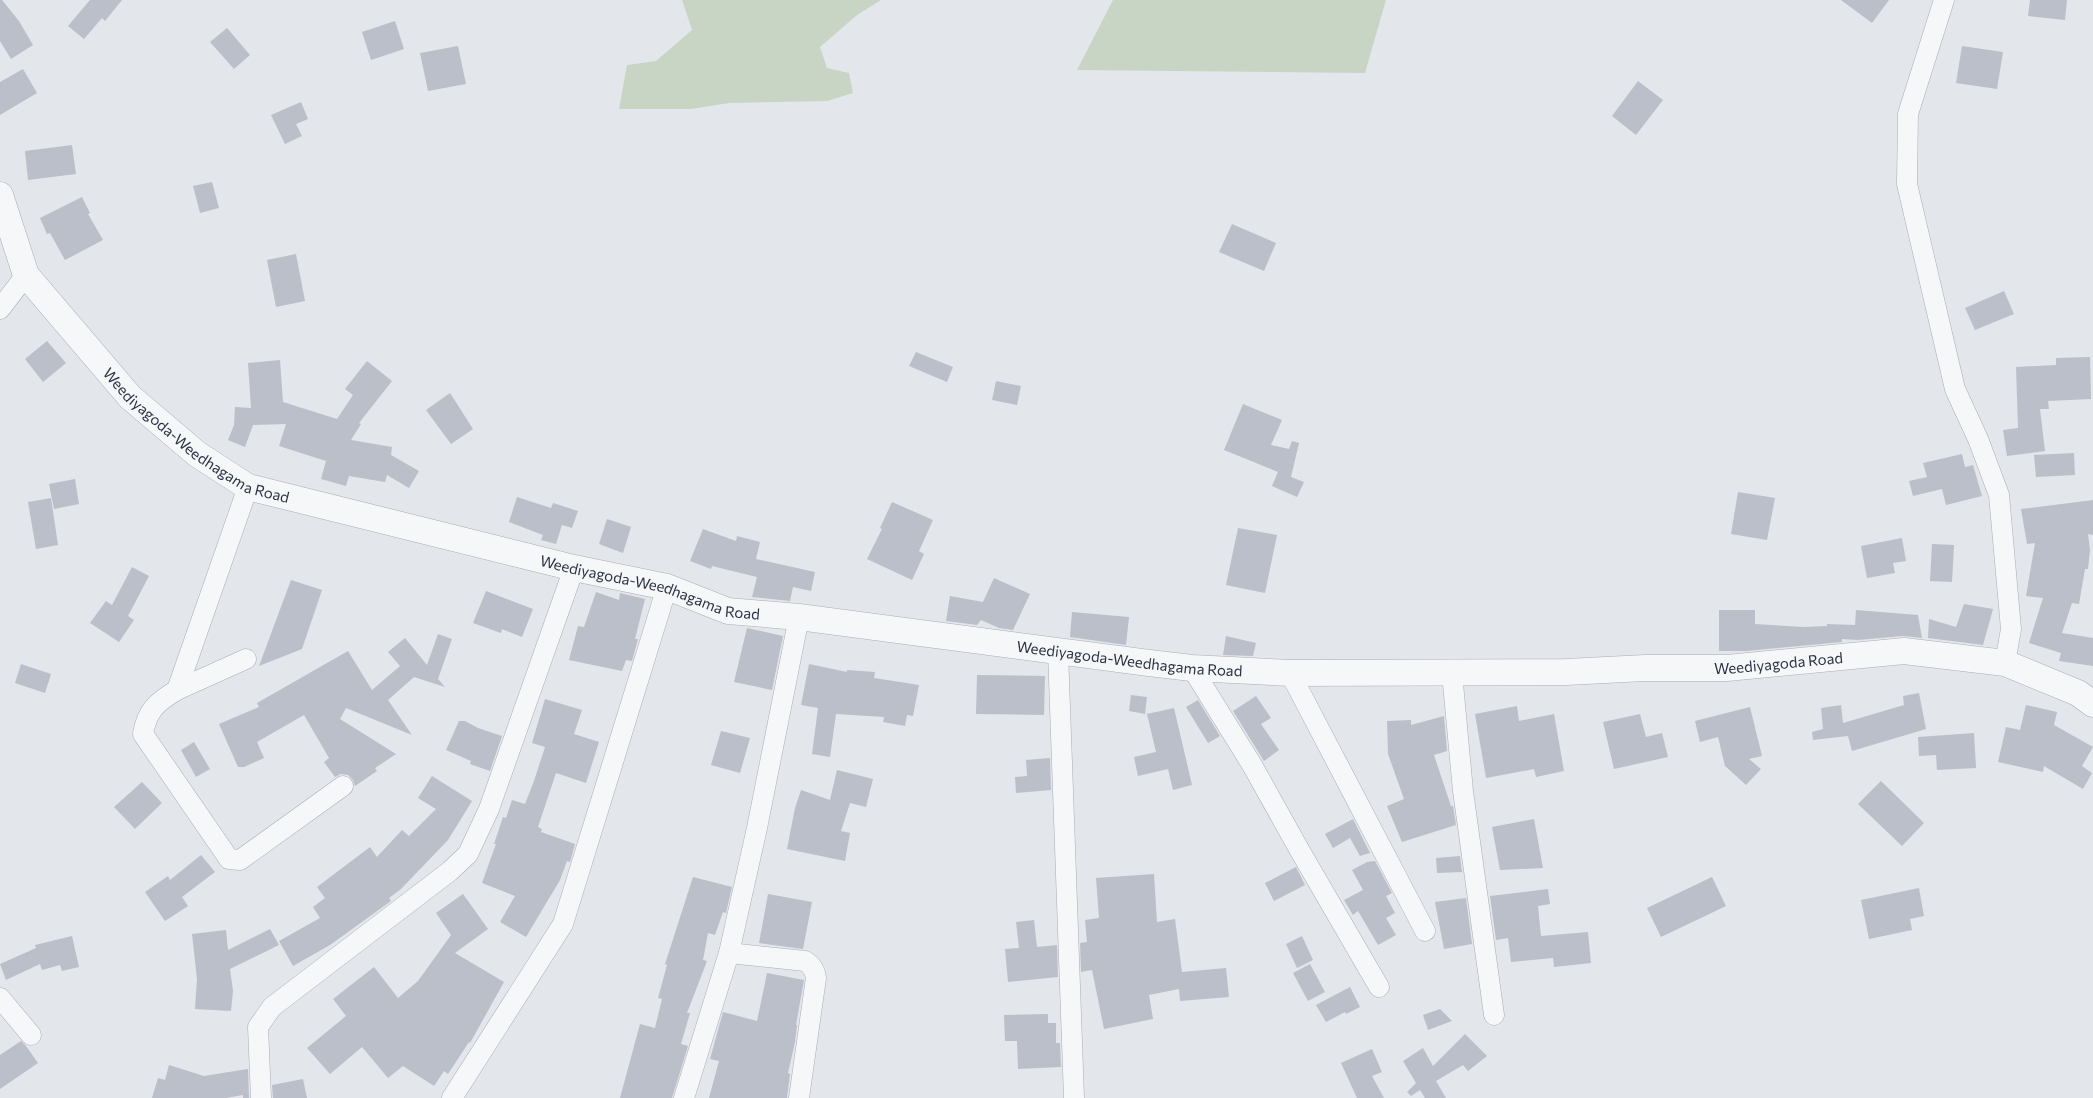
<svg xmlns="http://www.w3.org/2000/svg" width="2093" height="1098" viewBox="0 0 2093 1098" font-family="Commissioner,sans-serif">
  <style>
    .green { fill: #c8d5c4 }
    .building { fill: #babfc9 }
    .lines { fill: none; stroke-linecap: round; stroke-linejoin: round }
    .minor-casing { stroke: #a8adb6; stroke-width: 21 }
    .tertiary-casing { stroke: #a8adb6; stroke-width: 27 }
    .minor { stroke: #f6f7f9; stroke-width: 20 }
    .tertiary { stroke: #f6f7f9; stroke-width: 26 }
    .labels { text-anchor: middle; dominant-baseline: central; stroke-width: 6; stroke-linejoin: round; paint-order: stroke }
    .street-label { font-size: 15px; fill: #2a3344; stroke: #f3f5f8 }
  </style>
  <rect width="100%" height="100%" fill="#e3e6eb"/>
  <g class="green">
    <path d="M682,0h199l-24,15 -37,32 7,21 22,5 4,20 -26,8 -98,2 -38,6h-72l8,-44 29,-4 36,-31z"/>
    <path d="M1113,0h273l-21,73 -288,-3z"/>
  </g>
  <g class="building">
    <path d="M0,0h2l17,21 14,24 -22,14 -11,-18z"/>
    <path d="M90,0h32l-17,21 -3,-3 -18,21 -16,-13z"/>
    <path d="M1841,0h48l-17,23z"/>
    <path d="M2030,0h37l-2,20 -37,-4z"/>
    <path d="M395,21l9,28 -33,11 -9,-28z"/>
    <path d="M227,28l23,27 -16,14 -24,-27z"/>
    <path d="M458,46l8,38 -38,7 -8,-38z"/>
    <path d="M1962,46l41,6 -6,37 -41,-6z"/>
    <path d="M23,69l14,24 -37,22v-33z"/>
    <path d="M1638,81l25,19 -27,35 -24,-19z"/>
    <path d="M301,102l7,17 -12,5 6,12 -17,8 -14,-29z"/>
    <path d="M72,145l4,29 -48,6 -3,-29z"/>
    <path d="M212,182l7,26 -19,5 -7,-27z"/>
    <path d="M82,197l8,16 -2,1 15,26 -38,20 -15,-27 -3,1 -7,-16z"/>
    <path d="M1232,224l44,19 -12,28 -45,-19z"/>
    <path d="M296,254l9,47 -29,6 -9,-47z"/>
    <path d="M2004,291l10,23 -39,16 -10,-22z"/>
    <path d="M47,341l19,22 -23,19 -18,-23z"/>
    <path d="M916,352l37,15 -6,15 -38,-16z"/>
    <path d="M2090,357l1,42 -43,2 1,8h-9l5,42 -38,5 -4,-26 15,-2 -2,-61 40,-2v-7z"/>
    <path d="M280,360l3,42 54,17 16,-24 -8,-6 22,-28 25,20 -33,42 2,1 -10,16 41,7 -1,8 28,16 -10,17 -22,-13 -2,7 -36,-6 -3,10 -25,-7 5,-18 -47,-15 7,-22 -33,1 -8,22 -17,-7 6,-15 1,-18 16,1 -3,-45z"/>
    <path d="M996,381l25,5 -4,19 -25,-5z"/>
    <path d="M450,393l23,36 -22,15 -25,-34z"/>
    <path d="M1243,404l39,16 -11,25 18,4 3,-8 7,2 -8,34 13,5 -7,15 -25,-11 6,-14 -54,-22z"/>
    <path d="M2074,453l1,22 -39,2 -2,-22z"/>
    <path d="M1962,454l3,13 8,-2 9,31 -36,9 -4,-16 -29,7 -4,-15 18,-4 -4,-14z"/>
    <path d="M75,479l4,25 -25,5 -5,-25z"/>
    <path d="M1738,492l37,6 -8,42 -36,-6z"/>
    <path d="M517,497l34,11 2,-5 25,8 -6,17 -10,-3 -6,19 -15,-4 2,-5 -34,-13z"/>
    <path d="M51,498l7,47 -22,4 -8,-47z"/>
    <path d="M2093,500v35l-5,-1 2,16 -2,19h-3l-6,35 -7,-1 -10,30 31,5v28l-34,-5 2,-8 -32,-10 14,-45 -17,-2 9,-53 -8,1 -6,-35z"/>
    <path d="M892,502l41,18 -14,31 5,3 -12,26 -45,-21 15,-30 -2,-1z"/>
    <path d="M607,519l24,8 -8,26 -24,-9z"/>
    <path d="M1238,528l39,7 -12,58 -39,-8z"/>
    <path d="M703,529l33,12 1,-5 23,6 -4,17 59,13 -4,19 -18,-4 -3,14 -38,-4 5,-20 -45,-11 -1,3 -21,-8z"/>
    <path d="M1902,538l4,23 -13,2 2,10 -28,5 -6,-32z"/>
    <path d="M1932,544l22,1 -2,37 -22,-1z"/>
    <path d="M132,567l17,9 -21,40 6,4 -15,22 -29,-19 16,-22 6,4z"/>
    <path d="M994,578l36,16 -17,36 -14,-2 -18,-8 -4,5 -31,-4 4,-25 33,6z"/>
    <path d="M291,580l31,10 -20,59 -43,17z"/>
    <path d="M486,591l47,18 -11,28 -20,-8 -1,4 -28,-10z"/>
    <path d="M596,592l23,8 1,-7 25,6 -10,40h3l-6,22 -6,-1 -4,11 -53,-11 9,-34 6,1z"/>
    <path d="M1964,604l29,5 -10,36 -55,-7 1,-19 27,8z"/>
    <path d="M1719,610h36v14l49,3 23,-1v-2l28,1 1,-15 62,5 4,23 -19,-2 -45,4 -16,-1v3l-96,9h-27z"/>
    <path d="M1072,612l57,5 -3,28 -56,-8z"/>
    <path d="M747,628l36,8 -11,54 -38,-8z"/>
    <path d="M438,634l14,5 -14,40 7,8 -31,-10 -26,23 24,35 -66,-27 -6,11 56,35 -21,14 2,3 -22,15 -2,-6 -5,-5 -7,-1 -6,3 -11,-15 5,-4 -25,-43 -47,27 7,16 -20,9h-6l-19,-43 40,-17 -2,-4 91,-52 24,39 28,-24 -12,-14 17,-14 22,27z"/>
    <path d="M1226,636l30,7 -3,13 -30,-1z"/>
    <path d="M21,664l30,10 -6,19 -30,-10z"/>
    <path d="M809,664l38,8v-2l28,2 -1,6 45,7 -6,31 -6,-1 -2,11 -22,-4 1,-5 -48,-3 -6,43 -18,-3 6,-46 -17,-3z"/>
    <path d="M977,675l68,1 -1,39 -68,-1z"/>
    <path d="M1919,693l7,36 -74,22 -4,-15 -35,4 -1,-8 11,-3 -2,-21 20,-3 2,18 61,-18 -1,-9z"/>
    <path d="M1131,695l16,2 -2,17 -16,-3z"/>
    <path d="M1256,696l15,22 -10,6 18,26 -15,11 -31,-50z"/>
    <path d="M545,699l37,11 -8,24 25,8 -13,41 -30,-10 -18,54 4,2 -1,3 34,12 -5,18 -3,-1 -7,19 -34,57 -26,-15 15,-26 -33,-13 14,-39h-2l9,-27 3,1 6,-18 13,4 9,-23 11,-34 -13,-4z"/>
    <path d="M1198,700l22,36 -12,7 -22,-36z"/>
    <path d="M2026,705l31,7 -3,13 39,22 -11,19 10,7 -9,16 -39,-23 -1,6 -45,-10 8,-35 14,3z"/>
    <path d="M1517,706l2,15 35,-7 10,57 -28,6 -2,-8 -48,9 -11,-64z"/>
    <path d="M1750,707l12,49 -13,3 12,10 -15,16 -21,-19 -7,-29 -18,5 -5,-21z"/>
    <path d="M1174,708l18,77 -19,5 -5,-21 -30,7 -4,-19 22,-5 -9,-38z"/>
    <path d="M1640,714l6,23 16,-4 6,24 -54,12 -11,-47z"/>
    <path d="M1444,716l3,35 -13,4 17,51h2l3,19 -54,17 -15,-36 17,-7 -16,-45 -1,-33 24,-1v5z"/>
    <path d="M459,721h6l13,7 24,8 -12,35 -20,-7 1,-3 -25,-11z"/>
    <path d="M721,731l29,7 -10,35 -29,-8z"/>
    <path d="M1974,733l2,35 -39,2 -1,-15 -17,1 -1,-19z"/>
    <path d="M194,742l16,27 -14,8 -15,-27z"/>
    <path d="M1050,758l1,32 -35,3 -1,-16 12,-1 -1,-16z"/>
    <path d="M837,770l36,9 -7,28 -16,-4 -9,28 9,2 -5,28 -58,-12 8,-41 6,-18 29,10z"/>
    <path d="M432,776l40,25 -24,39 -47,49 -12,9 2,3 -61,44 -37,21 -14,-25 41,-23 -7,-11 12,-9 -8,-11 53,-40 7,10 25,-27 7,6 27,-27 -18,-11z"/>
    <path d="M1881,781l43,42 -22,23 -44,-42z"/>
    <path d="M142,782l20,21 -27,26 -21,-22z"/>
    <path d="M1353,819l17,34 -10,3 -10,-18 -17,10 -8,-14z"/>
    <path d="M1534,819l9,49 -43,2 -8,-43z"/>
    <path d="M201,855l14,17 -33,25 6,9 -23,15 -20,-29 23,-16 2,4z"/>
    <path d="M1460,856l2,16 -25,1 -1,-15z"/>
    <path d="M1375,861l17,32 -6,3 9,17 -9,5 10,17 -18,10 -20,-34 -5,4 -9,-15 19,-10 -11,-20 15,-8z"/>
    <path d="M1296,867l9,18 -31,16 -9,-18z"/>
    <path d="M1154,874l3,48 18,-3 7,53 44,-4 3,29 -49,4 -1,-12 -30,6 4,24 -49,10 -12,-59 -11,2 -1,-29 7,-1 -2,-22 14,-2 -3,-40z"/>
    <path d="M693,877l39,10 -6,26 -3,-1 -8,23 -7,-2 -5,27 4,1 -20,52h3l-9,31 7,2 -16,52h-52l20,-74 15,4 7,-29 -4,-1 9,-33 -2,-1z"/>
    <path d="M1712,877l14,29 -65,31 -14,-29z"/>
    <path d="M1919,888l5,28 -14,3 2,11 -43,9 -8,-39z"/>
    <path d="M1548,889l2,15 -12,2 3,30 47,-4 3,31 -37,4 -1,-9 -42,4 -3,-24 -12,2 -6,-44z"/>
    <path d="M463,894l25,35 -33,24 49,29 -34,61 -1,-1 -21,32 -4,-3 -10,15 -31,-20 -15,12 -26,-31 -32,27 -23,-26 39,-32 -13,-17 41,-32 24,31 20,-17 33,-46 -15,-22z"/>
    <path d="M768,894l44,8 -9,47 -44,-6z"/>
    <path d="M1466,898l6,46 -28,5 -9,-47z"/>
    <path d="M1034,920l3,27 20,-2 1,32 -50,5 -3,-33 14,-1 -3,-26z"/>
    <path d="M270,929l9,16 -49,24 3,22 -2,20 -36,-2 2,-30 -5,-45 34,-4 2,20z"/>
    <path d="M72,936l7,31 -17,4 -2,-6 -18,5 -2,-6 -34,16 -6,-16 36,-16 -1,-3z"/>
    <path d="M1302,936l11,24 -16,8 -11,-24z"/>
    <path d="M1310,964l15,28 -17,9 -15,-28z"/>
    <path d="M767,973l37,7 -8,45h1l-2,17 -7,31 2,1 -3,24h-78l10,-37 -9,-2 13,-47 34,9z"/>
    <path d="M1350,987l10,20 -14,7 -1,-2 -19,10 -10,-17z"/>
    <path d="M1440,1009l12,12 -24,9 -5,-15z"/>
    <path d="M1048,1014v9h8v20h4l1,24 -43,2 -1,-28h-12l-1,-26z"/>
    <path d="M1465,1034l22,22 -19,15 -5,-6 -27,16 10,17h-21l-5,-8 -9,6 -4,-4 9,-9 -13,-22 20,-13 10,18z"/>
    <path d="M21,1041l5,5 12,17 -38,26v-34z"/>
    <path d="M1372,1049l10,23 -10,4 12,22h-27l-16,-35z"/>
    <path d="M169,1065l35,11 44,-7 1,29h-6v-3l-17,3h-74l6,-20 7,2z"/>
    <path d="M303,1079l4,19h-34l-1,-13z"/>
  </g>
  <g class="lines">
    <g class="minor-casing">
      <g id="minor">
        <path d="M1944,0l-36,114 -1,70 48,205 23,50 21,56 12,134 -6,34"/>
        <path d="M0,309l26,-34"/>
        <path d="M248,487l-71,203c-20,12 -30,20 -34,44l86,125 11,1 103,-74"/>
        <path d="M1058,651l16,447"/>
        <path d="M1192,668l60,97 48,86 79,136"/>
        <path d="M1290,673l135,258"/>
        <path d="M1452,673l11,118 31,224"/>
        <path d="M177,690l69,-31"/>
        <path d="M729,953l76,8c7,4 10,9 11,17l-17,120"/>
        <path d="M0,998l31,37"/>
        <path d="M261,1098l-3,-71 14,-20 178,-136 18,-17 21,-45 85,-241"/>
        <path d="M452,1098l111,-174 104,-337"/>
        <path d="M684,1098l45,-145 28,-125 42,-211"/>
      </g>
    </g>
    <g class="tertiary-casing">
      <g id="tertiary">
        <path id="s1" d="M0,195l26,80 104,122 67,57 51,33 326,81 93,19 61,24 71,6 350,46 43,5 98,5 276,-1 79,-4h82l177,-17 101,12 73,30 15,11"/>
      </g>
    </g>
    <use href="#minor" class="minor"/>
    <use href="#tertiary" class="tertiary"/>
  </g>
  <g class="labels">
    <g class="street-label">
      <text stroke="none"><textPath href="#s1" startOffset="322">Weediyagoda-Weedhagama Road</textPath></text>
      <text stroke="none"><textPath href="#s1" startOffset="808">Weediyagoda-Weedhagama Road</textPath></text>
      <text stroke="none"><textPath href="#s1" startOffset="1294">Weediyagoda-Weedhagama Road</textPath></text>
      <text stroke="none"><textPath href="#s1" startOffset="1944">Weediyagoda Road</textPath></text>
    </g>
  </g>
</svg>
